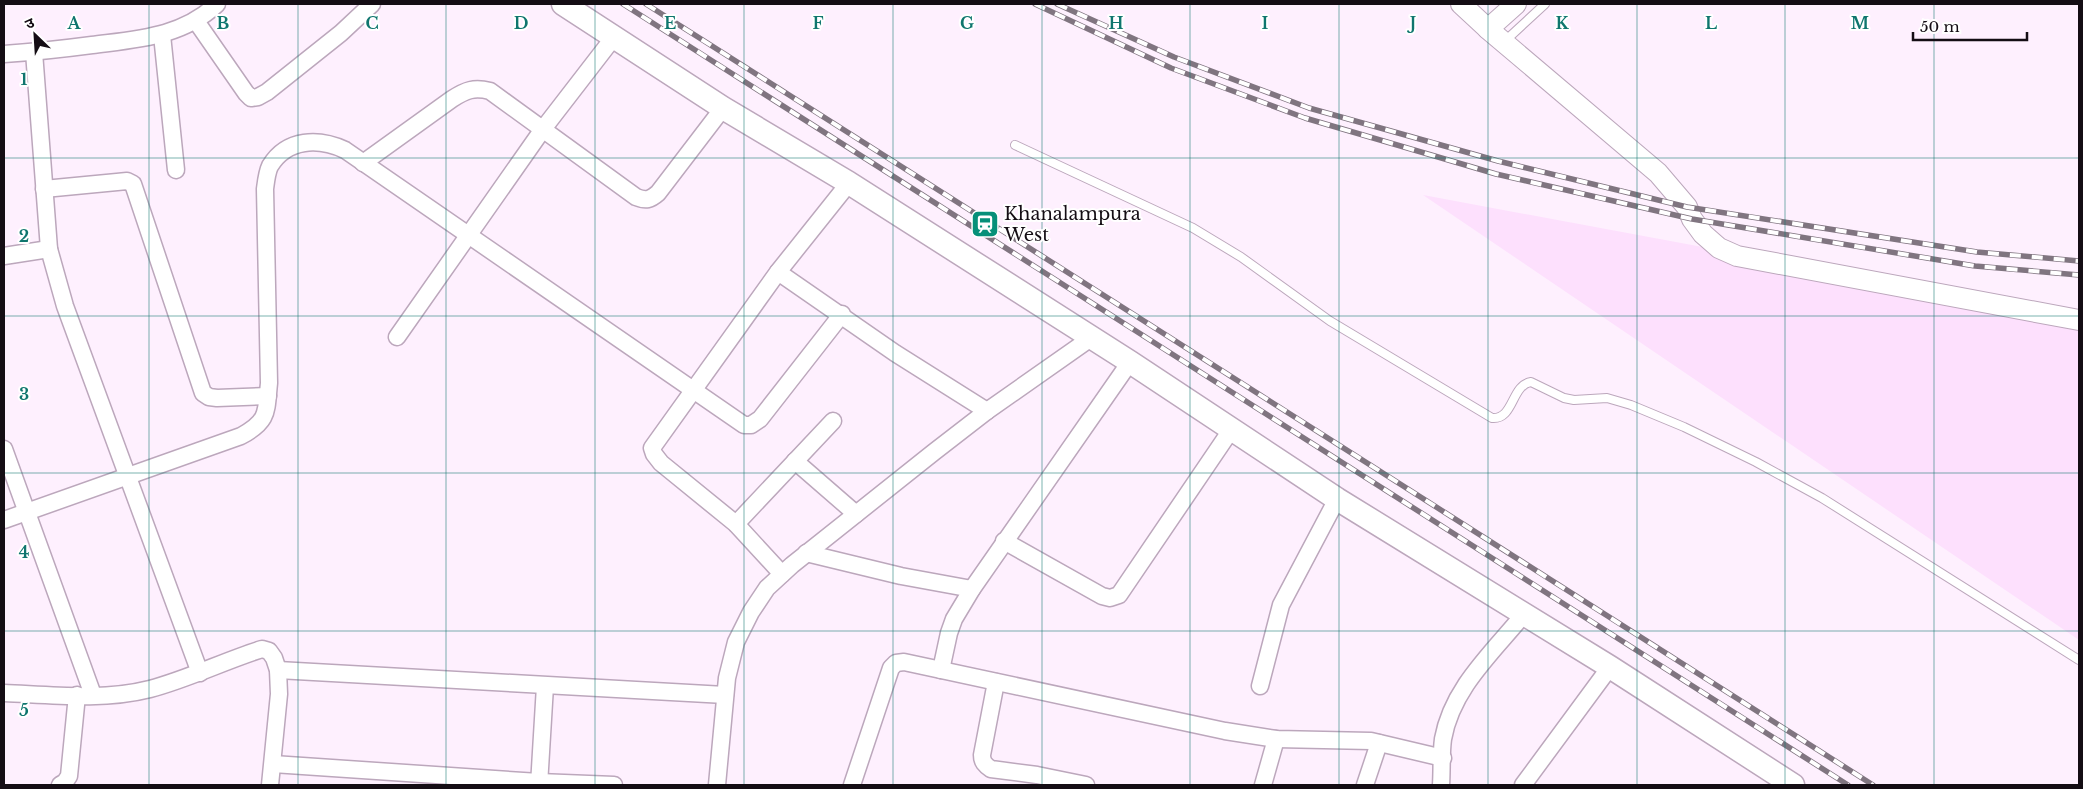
<svg xmlns="http://www.w3.org/2000/svg" width="2083" height="789" viewBox="0 0 2083 789" font-family="'Libre Baskerville','Noto Sans Devanagari',serif">
  <style>
    .built { fill: #fde0fd }
    .lines { fill: none; stroke-linecap: round; stroke-linejoin: round }
    .service-casing { stroke: #bca7bc; stroke-width: 10 }
    .minor-casing { stroke: #bca7bc; stroke-width: 19 }
    .tertiary-casing { stroke: #bca7bc; stroke-width: 22 }
    .secondary-casing { stroke: #bca7bc; stroke-width: 25 }
    .service { stroke: #fff; stroke-width: 8 }
    .minor { stroke: #fff; stroke-width: 16 }
    .tertiary { stroke: #fff; stroke-width: 20 }
    .secondary { stroke: #fff; stroke-width: 22 }
    .rail-casing { stroke: #807580; stroke-width: 5.5 }
    .rail { stroke: #fff; stroke-width: 4; stroke-dasharray: 11; stroke-linecap: butt }
    .grid { fill: none; stroke: #0f766e; stroke-width: 1; stroke-opacity: 0.55 }
    .labels { text-anchor: middle; dominant-baseline: central; stroke-width: 4; stroke-linejoin: round; paint-order: stroke }
    .poi-label { font-size: 18px; fill: #140d14; stroke: #fff; text-anchor: start }
    .grid-label { font-size: 16px; text-anchor: middle; font-weight: bold; fill: #0f766e; stroke: #fff; stroke-width: 4; stroke-linejoin: round; paint-order: stroke }
  </style>
  <rect width="100%" height="100%" fill="#fef0fe"/>
  <path class="built" d="M1423,195l656,122v323z"/>
  <g class="lines">
    <g class="service-casing">
      <g id="service">
        <path d="M1505,41l40,-37"/>
        <path d="M1015,145l178,83 48,29 89,64 162,97c22,2 19,-33 39,-36l33,16 10,2 33,-2 24,7 53,22 72,35 66,36 257,162"/>
      </g>
    </g>
    <g class="minor-casing">
      <g id="minor">
        <path d="M196,21l50,72 5,5 7,-1 9,-5 74,-59 31,-29"/>
        <path d="M162,35l14,135"/>
        <path d="M34,52l15,197 16,57 135,367"/>
        <path d="M4,54c29,-2 58,-5 88,-9 46,-6 90,-8 125,-41"/>
        <path d="M363,163l89,-64c14,-9 22,-12 38,-8l146,106c10,4 14,3 22,-4l65,-85"/>
        <path d="M44,189l73,-7 10,-1 6,3 70,209 6,4 8,1 51,-2"/>
        <path d="M4,256l45,-7"/>
        <path d="M778,272l117,81 92,58"/>
        <path d="M397,337l146,-208 71,-92"/>
        <path d="M4,449l89,246"/>
        <path d="M795,461l61,53"/>
        <path d="M4,520l237,-84c28,-15 25,-24 28,-53l-4,-194c1,-8 2,-17 5,-23 17,-28 49,-28 75,-16l399,275h7l9,-6 82,-105"/>
        <path d="M736,524l97,-103"/>
        <path d="M1004,541l98,55 8,2 9,-3 112,-165"/>
        <path d="M806,553l95,23 71,13"/>
        <path d="M782,574l-46,-50 -75,-61 -7,-9 -2,-6 126,-176 71,-89"/>
        <path d="M278,670l447,25"/>
        <path d="M941,670l8,-37 5,-14 18,-30 158,-227"/>
        <path d="M996,682l-14,73c0,7 3,10 9,14l46,6 49,10"/>
        <path d="M1260,686l21,-81 56,-106"/>
        <path d="M4,693c47,2 99,8 146,-4 38,-10 74,-28 112,-40l7,2 5,7 4,12 1,24 -9,91"/>
        <path d="M273,764l266,18 75,3"/>
        <path d="M60,785l5,-3 4,-6 8,-81"/>
        <path d="M539,785l6,-99"/>
        <path d="M717,785l10,-107 9,-36 15,-30 16,-24 25,-23 142,-113 53,-41 104,-73"/>
        <path d="M852,785l39,-117 5,-5 8,-1 321,69 51,8 95,2 72,17"/>
        <path d="M1263,785l13,-46"/>
        <path d="M1365,785l14,-42"/>
        <path d="M1441,785c1,-15 0,-31 2,-46 9,-51 50,-87 81,-125"/>
        <path d="M1523,785l87,-118"/>
      </g>
    </g>
    <g class="tertiary-casing">
      <g id="tertiary">
        <path d="M1461,4l27,25 28,-25"/>
        <path d="M1488,29l170,144 29,34 5,12 11,15 16,14 18,8 342,64"/>
      </g>
    </g>
    <g class="secondary-casing">
      <path id="secondary" d="M563,4l160,104 126,75 281,179 207,137 273,168 183,118"/>
    </g>
    <use href="#service" class="service"/>
    <use href="#minor" class="minor"/>
    <use href="#tertiary" class="tertiary"/>
    <use href="#secondary" class="secondary"/>
    <g class="rail-casing">
      <g id="rail">
        <path d="M623,4l1225,781"/>
        <path d="M646,4l1227,781"/>
        <path d="M1035,4l136,64 134,50 191,56 196,45 283,47 104,9"/>
        <path d="M1057,4l117,53 135,51 189,53 189,46 290,45 102,9"/>
      </g>
    </g>
    <use href="#rail" class="rail"/>
  </g>
  <path class="grid" d="M149,4v781M298,4v781M446,4v781M595,4v781M744,4v781M893,4v781M1042,4v781M1190,4v781M1339,4v781M1488,4v781M1637,4v781M1785,4v781M1934,4v781M4,158h2075M4,316h2075M4,473h2075M4,631h2075"/>
  <defs>
    <g id="station-square" transform="scale(1.4375)"><rect x="-9" y="-9" width="18" height="18" rx="4" fill="#069079" stroke="#fff"/><path d="M-3-6H3Q5-6 5-4V2Q5 4 3 4L4.5 6H3L1.5 4h-3L-3 6H-4.5L-3 4Q-5 4-5 2V-4Q-5-6-3-6ZM-3.5-4v3h7v-3ZM-3.5 1v1.5H-2V1ZM2 1v1.5H3.5V1Z" fill="#fff"/></g>
  </defs>
  <g fill-rule="evenodd">
    <use href="#station-square" x="985" y="224"/>
  </g>
  <g class="labels">
    <g class="poi-label">
      <text x="1004" y="214">Khanalampura<tspan x="1004" dy="21">West</tspan></text>
    </g>
  </g>
  <g class="grid-label">
    <text x="74" y="29">A</text>
    <text x="223" y="29">B</text>
    <text x="372" y="29">C</text>
    <text x="521" y="29">D</text>
    <text x="670" y="29">E</text>
    <text x="818" y="29">F</text>
    <text x="967" y="29">G</text>
    <text x="1116" y="29">H</text>
    <text x="1265" y="29">I</text>
    <text x="1413" y="29">J</text>
    <text x="1562" y="29">K</text>
    <text x="1711" y="29">L</text>
    <text x="1860" y="29">M</text>
    <text x="24" y="85">1</text>
    <text x="24" y="242">2</text>
    <text x="24" y="400">3</text>
    <text x="24" y="558">4</text>
    <text x="24" y="716">5</text>
  </g>
  <rect width="2083" height="789" fill="none" stroke="#140d14" stroke-width="10"/>
  <g transform="translate(35 35) rotate(335)" stroke="#ffffff" stroke-width="4" paint-order="stroke">
  <path d="M0-4L9 19L0 12L-9 19Z" fill="#140d14"/>
  <text y="-8" font-size="14" font-weight="bold" text-anchor="middle" fill="#140d14">उ</text>
  </g>
  <path d="M1913 32v8h114v-8" fill="none" stroke="#140d14" stroke-width="2.5"/>
  <text x="1920" y="32" font-size="15" fill="#140d14" stroke="#ffffff" stroke-width="4" paint-order="stroke">50 m</text>
</svg>
